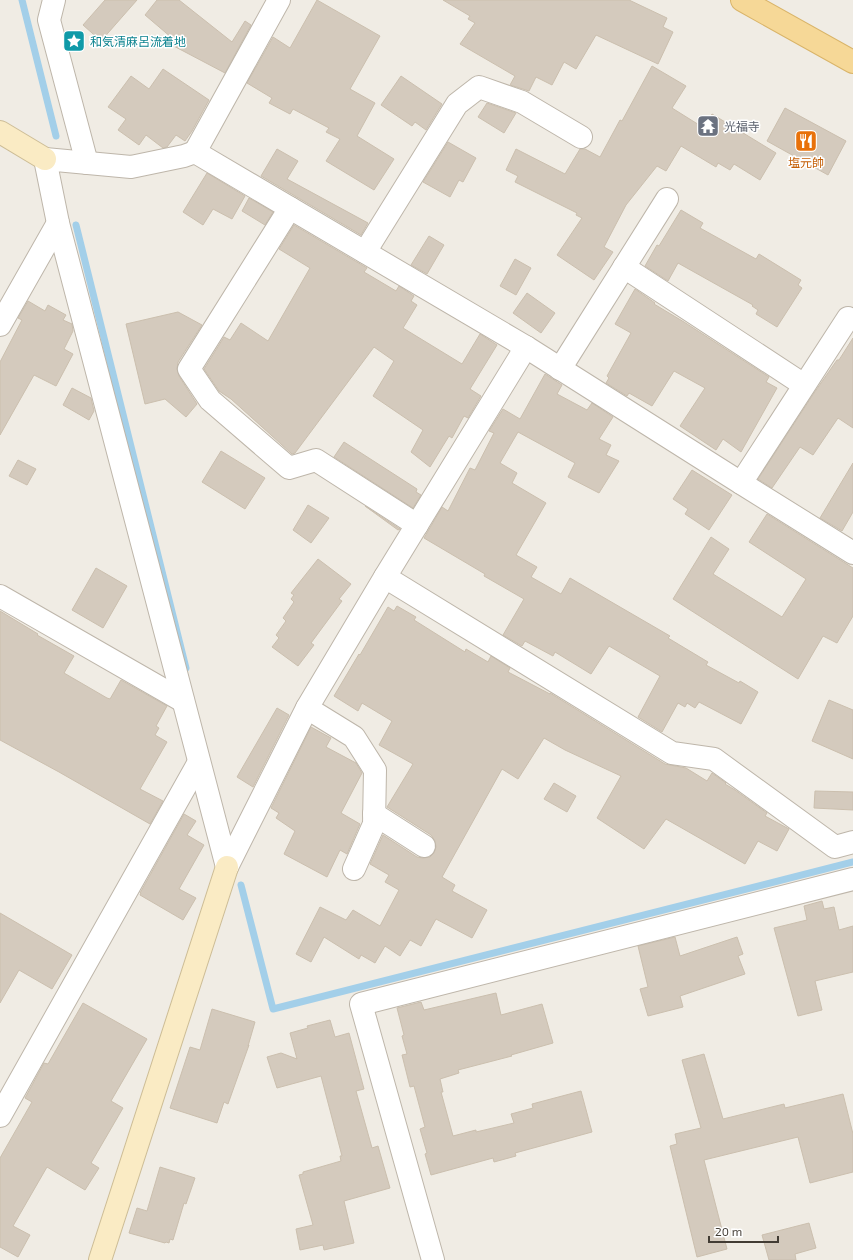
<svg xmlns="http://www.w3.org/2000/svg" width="853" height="1260" viewBox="0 0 853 1260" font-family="'Exo 2','Noto Sans JP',sans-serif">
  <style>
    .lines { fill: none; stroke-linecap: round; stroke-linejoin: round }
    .stream { stroke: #a3cfe9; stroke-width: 7 }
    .building { fill: #d4cabd; stroke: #cbbfae }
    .street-casing { stroke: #beb6aa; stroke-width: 24 }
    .secondary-casing { stroke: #cdbd96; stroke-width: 24 }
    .primary-casing { stroke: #d9b469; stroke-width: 24 }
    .street { stroke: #fff; stroke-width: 22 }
    .secondary { stroke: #faebc4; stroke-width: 22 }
    .primary { stroke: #f6d897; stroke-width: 22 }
    .labels { text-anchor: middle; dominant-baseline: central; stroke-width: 3; stroke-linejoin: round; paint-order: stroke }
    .culture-label { font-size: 12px; fill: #0d838f; stroke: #fff; text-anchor: start }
    .worship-label { font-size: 12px; fill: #5b616d; stroke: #fff; text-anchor: start }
    .food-label { font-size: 12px; fill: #c56008; stroke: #fff }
  </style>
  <rect width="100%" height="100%" fill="#f0ece4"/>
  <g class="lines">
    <g class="stream">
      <path d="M22,0l34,136"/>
      <path d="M76,225l110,443"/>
      <path d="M241,885l32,124 580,-147"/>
    </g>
  </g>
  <g class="building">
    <path d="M105,0h32l-36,41 -18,-16z"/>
    <path d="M157,0h22l53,42 13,-21 6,4 -26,48 -57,-30 4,-5 -27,-23z"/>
    <path d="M317,0l63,36 -30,53 25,14 -18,33 37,23 -20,31 -48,-29 14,-22 -14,-7 3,-4 -36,-19 -3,5 -21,-11 3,-5 -25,-15 26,-46 17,11z"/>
    <path d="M443,0h186l38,18 -4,9 10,5 -15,32 -62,-29 -20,34 -12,-7 -12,23 -16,-8 -7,14 -19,-6 5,-9 -55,-32 15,-21 -7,-4 2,-3z"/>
    <path d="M652,66l34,20 -14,22 32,20 8,-14 64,39 -16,27 -26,-16 -4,6 -12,-7 -2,4 -35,-21 -15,25 -9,-5 -31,39 -22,42 9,5 -19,28 -37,-25 25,-37 -6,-3 1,-2 -62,-31 3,-6 -12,-6 10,-21 49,25 15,-25h5l15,8 20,-37 2,1z"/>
    <path d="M163,69l46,31 -17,31 -7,10 -9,-6 -9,12 -4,1 -17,-13 -7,10 -21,-15 8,-11 -18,-12 23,-31 18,13z"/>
    <path d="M401,76l41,28 -16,26 -11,-8 -3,4 -31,-21z"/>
    <path d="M487,103l29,10 -12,20 -26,-16z"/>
    <path d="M785,108l61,33 -18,34 -61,-34z"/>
    <path d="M448,142l28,16 -13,24 -4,-2 -9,17 -27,-15z"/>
    <path d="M277,149l21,12 -11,18 81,44 -7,12 -100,-59z"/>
    <path d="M207,173l38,23 -13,23 -19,-10 -10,16 -20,-13z"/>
    <path d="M249,198l24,14 -8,13 -23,-14z"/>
    <path d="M681,210l22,13 -3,5 56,31 3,-5 42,26 -3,5 4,3 -25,39 -21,-13 2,-4 -6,-4 1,-1 -75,-42 -10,18 -23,-15 12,-21 2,1z"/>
    <path d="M294,225l73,43 -3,4 32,19 3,-5 15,10 -3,5 6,4 -14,23 59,36 18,-30 17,11 -27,44 11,7 -13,22 -4,-2 -12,22 -3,-2 -19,31 -19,-15 12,-22 -50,-34 21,-35 -20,-14 -79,106 -3,1 -61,-55 -12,-8 -15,-22 20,-32 6,3 11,-17 27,18 42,-73 -31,-19z"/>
    <path d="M429,236l15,9 -17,29 -16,-9z"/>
    <path d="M515,259l16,9 -15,27 -16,-9z"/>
    <path d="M635,289l20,14 -1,1 30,18 85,55 -3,5 11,6 -36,64 -18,-13 -7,11 -36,-24 25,-38 -31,-17 -22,35 -23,-13 -2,3 -21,-13 3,-5 -2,-2 24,-43 -16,-9z"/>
    <path d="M527,293l28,20 -14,20 -28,-20z"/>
    <path d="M28,301l17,10 3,-6 18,10 -3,5 9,4 1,7 -9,18 9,5 -17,32 -22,-11 -34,60v-73l22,-42 -4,-2z"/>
    <path d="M178,312l24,13 -24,37 -1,7 2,7 18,28 -11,13 -21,-18 -20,5 -19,-80z"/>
    <path d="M853,338v90l-15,-10 -25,37 -13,-8 -28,41 -14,-9 56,-86 23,-33h2z"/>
    <path d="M545,374l17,11 -5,9 30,16 5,-7 21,14 -14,22 12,6 -5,10 13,6 -20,32 -31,-16 7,-14 -57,-31 -18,31 17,10 -5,10 34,20 -30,52 21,12 -6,10 30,17 9,-16 100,58 -2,2 40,24 -2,3 33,18 1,-2 18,11 -17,32 -42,-22 -4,6 -8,-5 -2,4 -7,-4 -16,29 -24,-15 22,-41 -51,-30 -18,28 -36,-22 -2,4 -28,-15 -3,5 -19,-11 21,-36 -40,-23 1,-2 -61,-36 18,-31 6,4 22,-43 5,2 19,-37 -5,-2 14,-22 17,10z"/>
    <path d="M72,388l19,10 3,13 -5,9 -26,-15z"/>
    <path d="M344,442l73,47 -1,3 5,3 -8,13 -79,-51z"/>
    <path d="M221,451l44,27 -20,31 -43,-27z"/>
    <path d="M18,460l18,9 -9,16 -18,-9z"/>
    <path d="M853,463v49l-11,19 -22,-13z"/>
    <path d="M692,470l40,25 -23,35 -24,-16 3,-5 -15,-10z"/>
    <path d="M308,505l21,13 -18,25 -18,-13z"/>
    <path d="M365,506l35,23 -2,1z"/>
    <path d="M767,514l86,54v48l-16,27 -14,-7 -25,43 -125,-80 38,-62 18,12 -16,25 69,43 24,-38 -57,-37z"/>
    <path d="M318,559l33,25 -12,15 3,2 -31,42 3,2 -16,21 -26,-19 7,-9 -3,-3 10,-14 -3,-3 11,-16 -3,-3 3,-4 -3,-2z"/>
    <path d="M96,568l31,18 -24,42 -31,-18z"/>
    <path d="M397,606l19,11 -2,3 51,32 1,-3 22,13 3,-6 19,12 -2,4 42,22v-1l115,71 21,4 21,13 5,-8 14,10 -1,1 10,6 32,23 -2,3 24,13 -12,22 -19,-10 -13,23 -79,-45 -22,30 -47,-31 24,-42 -56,-26 -21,-12 -26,41 -16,-10 -60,108 13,8 -3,6 35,19 -15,28 -36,-19 -15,27 -11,-6 -10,16 -15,-10 -10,17 -14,-8 -2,4 -35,-22 -13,25 -15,-8 24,-47 26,13 7,-10 27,16 19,-36 -14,-8 4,-7 -19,-11 13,-29 34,22 6,1 7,-1 4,-4 2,-6 -1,-6 -4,-6 -44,-28 26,-43 -34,-19 13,-24 -30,-18 -4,8 -24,-15 25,-42 1,1 28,-48 6,4z"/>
    <path d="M0,611l38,23 -1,1 37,21 -10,17 43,25 3,1 11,-19 46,26 -11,20 3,2 -4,7 12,7 -27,47 23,12 -13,23 -91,-52 -59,-32z"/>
    <path d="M829,700l24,10v49l-41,-18z"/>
    <path d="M277,708l12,7 -36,72 -16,-10z"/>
    <path d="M311,727l20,11 -5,9 30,16 6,10 -21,40 19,11 -13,30 -7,-4 -13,27 -43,-23 11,-23 -19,-13 3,-5 -8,-5z"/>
    <path d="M554,783l22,13 -9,16 -23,-13z"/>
    <path d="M815,791l38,1v18l-39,-2z"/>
    <path d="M184,814l12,7 -9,14 17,10 -25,44 17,9 -13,22 -43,-25 1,-2h-1z"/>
    <path d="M822,901l2,8 10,-2 5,23 14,-4v46l-38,9 7,29 -24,6 -24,-88 33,-8 -3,-14z"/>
    <path d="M0,913l72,42 -20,34 -33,-19 -19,33z"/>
    <path d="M675,937l5,19 57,-19 6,17 -5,2 7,18 -65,22 3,11 -35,9 -8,-27 8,-2 -10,-41z"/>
    <path d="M496,993l5,22 41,-11 11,39 -42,12 1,1 -54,14 1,3 -19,6 3,13h-2l12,44 23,-6v2l38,-9 -3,-9 22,-6 -1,-4 49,-13 11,41 -77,21 1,3 -22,6 -1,-4 -62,17 -6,-21 2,-1 -7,-24 5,-2 -11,-41 -4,1 -8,-32 5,-1 -5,-18 2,-1 -7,-27 24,-6 3,8z"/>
    <path d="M83,1003l64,36 -36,62 12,7 -32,55 8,5 -14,22 -38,-23 -34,59 17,9 -12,22 -18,-10v-89l32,-56 -7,-4 19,-35 4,1z"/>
    <path d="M212,1009l43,13 -7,24 1,-1 -21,59 -4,-2 -7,21 -47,-15 20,-61 10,3z"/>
    <path d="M330,1020l5,17 14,-4 15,56 -8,2 16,57 6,-2 12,42 -46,13 10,42 -30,7 -1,-5 -23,5 -4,-21 17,-4 -14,-50 4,-1v-2l38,-11 -1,-5h2l-21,-80 -44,12 -10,-31 14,-4 16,6 -7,-26 18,-5 -1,-2z"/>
    <path d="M704,1054l19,65 61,-15 1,4 58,-14 10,40v38l-43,11 -12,-46 -94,23 23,89 -30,8 -27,-111 7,-2 -2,-10 26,-6 -19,-68z"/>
    <path d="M160,1167l35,11 -9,26 -2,-1 -11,37 -3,-1 -1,4 -3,-1 -1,1 -36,-10 8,-25 10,3z"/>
    <path d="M809,1223l7,25 -21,6 1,6h-27l-7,-25z"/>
  </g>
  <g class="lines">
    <g class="street-casing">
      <g id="street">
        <path d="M54,0l-5,20 38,143"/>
        <path d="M195,152l84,-152"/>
        <path d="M290,208l-101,161 21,31 79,68 27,-8 101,65"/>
        <path d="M365,252l92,-148 22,-17 43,15 59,35"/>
        <path d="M624,267l180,118"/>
        <path d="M0,325l58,-102"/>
        <path d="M560,369l107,-170"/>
        <path d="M741,483l107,-165"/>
        <path d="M385,577l287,176 42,6 121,88 18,-5"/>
        <path d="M0,596l183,105"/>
        <path d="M307,708l47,29 21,33 -1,54 -20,45"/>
        <path d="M374,814l50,32"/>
        <path d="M227,867l-169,-644 -13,-64 86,8 53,-11 11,-4 331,195 215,136 112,70"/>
        <path d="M227,867l80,-159 78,-131 141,-230"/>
        <path d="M0,1116l199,-354"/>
        <path d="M433,1260l-72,-256 492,-125"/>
      </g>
    </g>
    <g class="secondary-casing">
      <g id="secondary">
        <path d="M0,132l45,27"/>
        <path d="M100,1260l127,-393"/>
      </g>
    </g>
    <g class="primary-casing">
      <path id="primary" d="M742,0l111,62"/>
    </g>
    <use href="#street" class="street"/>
    <use href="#secondary" class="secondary"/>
    <use href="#primary" class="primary"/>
  </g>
  <defs>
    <g id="sight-square" transform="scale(1.15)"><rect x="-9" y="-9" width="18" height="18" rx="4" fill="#0f9aa8" stroke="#fff"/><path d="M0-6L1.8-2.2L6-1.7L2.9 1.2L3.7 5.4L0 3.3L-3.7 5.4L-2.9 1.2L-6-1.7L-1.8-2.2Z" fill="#fff"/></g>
    <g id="temple-square" transform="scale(1.15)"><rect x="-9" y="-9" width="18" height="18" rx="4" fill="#6b7280" stroke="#fff"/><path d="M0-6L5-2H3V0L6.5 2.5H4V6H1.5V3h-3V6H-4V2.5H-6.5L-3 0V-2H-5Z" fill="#fff"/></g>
    <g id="restaurant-square" transform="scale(1.15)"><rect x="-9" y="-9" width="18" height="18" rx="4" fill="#e8710a" stroke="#fff"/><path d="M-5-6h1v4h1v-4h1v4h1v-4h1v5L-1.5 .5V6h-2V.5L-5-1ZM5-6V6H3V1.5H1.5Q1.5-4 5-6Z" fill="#fff"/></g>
  </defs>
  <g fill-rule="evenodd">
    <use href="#sight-square" x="74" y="41"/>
    <use href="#temple-square" x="708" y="126"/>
    <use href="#restaurant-square" x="806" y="141"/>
  </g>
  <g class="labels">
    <g class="culture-label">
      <text x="90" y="41">和気清麻呂流着地</text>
    </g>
    <g class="worship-label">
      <text x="724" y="126">光福寺</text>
    </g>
    <g class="food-label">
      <text x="806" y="162">塩元帥</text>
    </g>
  </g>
  <path d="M709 1236v6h69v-6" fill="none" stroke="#423c34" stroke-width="2"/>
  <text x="715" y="1236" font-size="12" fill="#423c34" stroke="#ffffff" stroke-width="3" paint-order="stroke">20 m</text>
</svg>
